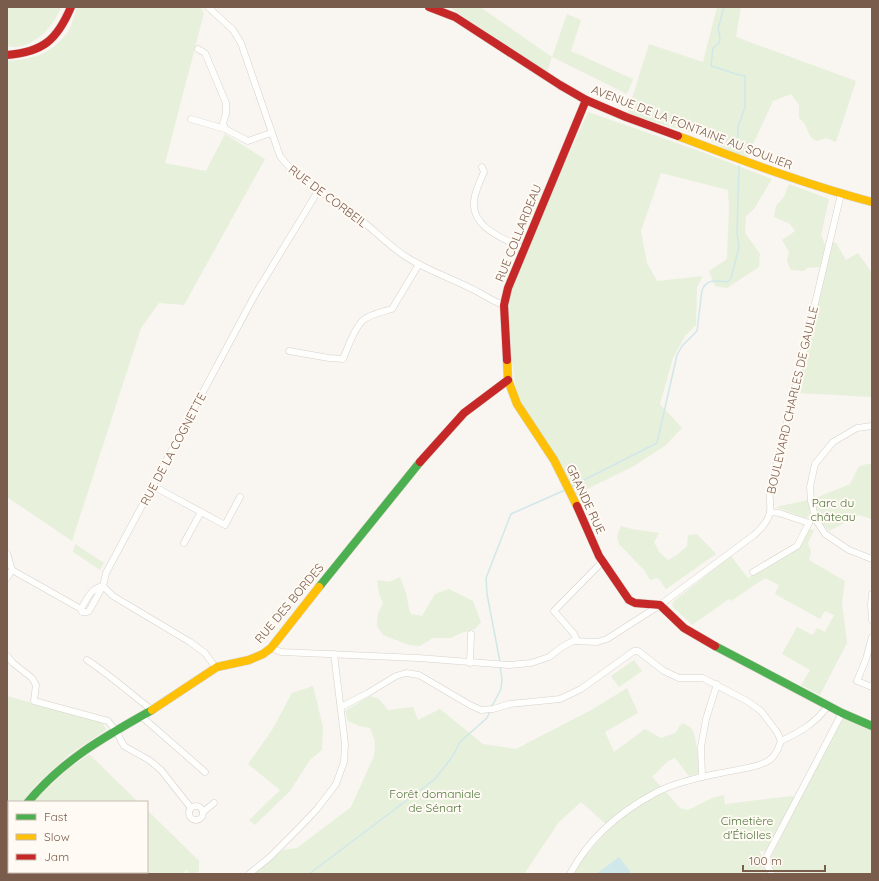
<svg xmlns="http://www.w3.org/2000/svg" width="879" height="881" viewBox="0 0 879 881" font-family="Quicksand,sans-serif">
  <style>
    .green { fill: #e7f0db }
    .water { fill: #d0e8ea }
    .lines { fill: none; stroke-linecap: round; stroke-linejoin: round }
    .stream { stroke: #d0e8ea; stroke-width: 1.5 }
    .street-casing { stroke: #d7d1cb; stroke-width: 7 }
    .fast-casing { stroke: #d9d2cb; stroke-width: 9 }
    .slow-casing { stroke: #d9d2cb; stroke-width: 9 }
    .jam-casing { stroke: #d9d2cb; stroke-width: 9 }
    .street { stroke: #fefefd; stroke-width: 6 }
    .fast { stroke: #4caf50; stroke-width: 8 }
    .slow { stroke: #ffc107; stroke-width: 8 }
    .jam { stroke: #c62828; stroke-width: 8 }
    .labels { text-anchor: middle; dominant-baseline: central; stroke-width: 4; stroke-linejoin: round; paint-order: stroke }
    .street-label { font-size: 12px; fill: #7a5c4d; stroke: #fffaf3 }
    .park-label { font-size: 12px; fill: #537a41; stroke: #fffaf3 }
  </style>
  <rect width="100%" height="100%" fill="#f9f5f0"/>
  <g class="green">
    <path d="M7,7h54c-7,20 -31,45 -54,39z"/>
    <path d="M77,7h123l4,6 -39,150 41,8 19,-37 40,25 -81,146 -25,-2 -18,25 -69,213 -65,-44v-436c26,-2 43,-6 60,-28 5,-7 7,-18 10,-26z"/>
    <path d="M449,7h31l72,50 15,-43 14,6 -10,31 62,28 -6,15 -75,-37 -5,15z"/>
    <path d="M717,7h24l-5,30 120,44 -20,61 -10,-4 -10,3c-12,-8 -6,-15 -17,-23v-13l-8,-11 -18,7 -26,56h-7l-38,-21 -75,-22 22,-70 54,18z"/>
    <path d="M588,112l106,37 78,30 -18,30 -8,7 -1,17 15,21 -1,13 -32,21 -12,-2 -6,-15 18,-12 2,-53 -1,-16 -67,-17 -20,58 6,32 10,18 46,-5 -6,11 -1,38 -11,11 -12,22 -13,46 22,24 -16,17 -32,21 -59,29 -26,-50 -28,-40 -6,-21 -4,-31 -2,-49 3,-24z"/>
    <path d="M789,184l40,15 -8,36 4,10 -5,22 -13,1 -3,3 -13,-1 -4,-9 2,-9 -7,-12 8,-5 5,-4 -5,-7 -16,-7 2,-11 8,-9z"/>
    <path d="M832,242l4,1 10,17 12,-7 14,20v124l-74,-4 4,-22z"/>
    <path d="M872,463v56l-13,-4 -30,16c-9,-10 -14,-18 -16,-32l37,-15 9,-18z"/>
    <path d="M808,500l2,13 -2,4 -3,1 -29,-11z"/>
    <path d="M621,526l11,3 27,4 -5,9 5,10 9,8 9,-5 10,-9 1,-11 9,-1 19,20 -50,35 -8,-11 -8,2 -5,-9 -26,-27 -2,-8z"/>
    <path d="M808,529l6,1 -6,13 3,9 -2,8 36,21 -3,22 5,40 -27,52 -19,-10 9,-15 -28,-16 15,-27 16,8 4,-7 8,4 9,-17 -9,-4 -5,8 -45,-25 4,-9 -14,-7 -34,23 -2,-2 -37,26 -19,-18 -1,-3 2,-3 57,-45 17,22 51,-31z"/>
    <path d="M75,544l29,19 -4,7 -27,-18z"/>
    <path d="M400,577l6,16 3,16 2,5 11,2 13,-22 14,-5 24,12 8,21 -6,7 -14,4 -10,5h-18l-13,8 -11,-1 -26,-10 -6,-9 1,-12 5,-11 -4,-10 -2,-13 12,2z"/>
    <path d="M634,660l8,11 -23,16 -8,-11z"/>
    <path d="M313,686l10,41 -1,23 -12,10 -20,31 -35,34 -6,-5 31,-30 -32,-26 24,-34 20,-37z"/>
    <path d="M627,688l11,25 -33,19 9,20 31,-23 16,9 14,-5 7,-10c3,1 7,3 9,5 6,7 7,34 9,45l-11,3 -14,-18 -7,3 -16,16 14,15 14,16 8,2 24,-12 12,-3 1,9 67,-8 3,2 -28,53h-7l3,11 6,12h-139l1,-2 -12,-15 -23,17h-23l5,-10 32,-36 -2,-2 -27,-24 -22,20 -35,52h-273l32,-24 14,-2 54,-41 23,-51 1,-15 -5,-13 -11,-2 -11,-5 -3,-10 25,-15 9,3 9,11 25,-3 5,13 22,-11 43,35 33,5 77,-40z"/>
    <path d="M7,696l90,25 6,2 3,7 -36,24 -33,30 -15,18h-13v16l-2,3z"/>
    <path d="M844,717l28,12v145h-97l-6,-13 26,-52z"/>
    <path d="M89,754l49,48h-105l34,-32z"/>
    <path d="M147,810l52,51v10l-5,3h-6l-1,-5 -4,5h-176v-37l2,-3v38h138z"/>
  </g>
  <path class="water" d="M619,857l12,15 -2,2h-33z"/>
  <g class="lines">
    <g class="stream">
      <path d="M724,7l-6,22 2,8 -1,6 -6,5 -2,18c12,3 22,8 34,10v31l-7,20v26"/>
      <path d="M572,486l85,-43 20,-88 5,-9 15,-15 5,-41c5,-12 15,-9 25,-8l4,-3 8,-33 -2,-13 2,-67"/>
      <path d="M500,662l-13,-68 -1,-16 25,-64 54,-24"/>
      <path d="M491,708l10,-19 1,-10 -2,-13"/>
      <path d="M309,874l126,-95 17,-22 9,-16 26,-23 3,-7"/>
    </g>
    <g class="street-casing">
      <g id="street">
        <path d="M208,7l25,23 8,13 39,113c19,26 48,39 73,58 19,13 35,32 55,44 19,12 40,19 60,29 12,5 23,14 36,18"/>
        <path d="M198,49l7,4 21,50v11l-3,9 2,6 23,12 23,-8"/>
        <path d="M191,119l34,10"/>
        <path d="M482,167l2,5c-4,9 -9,19 -10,29 -3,27 31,38 50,48"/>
        <path d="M289,351l40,7 14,1c5,-12 10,-28 19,-38 8,-7 20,-9 30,-12l27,-45"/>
        <path d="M872,426l-15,2 -24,14 -18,22 -5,23 1,14 5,19 9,14 24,16 23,9"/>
        <path d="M153,486l72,39 15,-28"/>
        <path d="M770,512l9,1 30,10"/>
        <path d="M184,543l17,-31"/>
        <path d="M7,553l5,17 69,39"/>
        <path d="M753,572l44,-26 12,-23"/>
        <path d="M7,578l5,-8"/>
        <path d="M103,586l-14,25 -2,1h-5l-1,-3c6,-10 10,-21 22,-23z"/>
        <path d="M872,594l-1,11 1,15"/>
        <path d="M872,637l-6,22 -9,22 15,6"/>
        <path d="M577,641l-3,-7 -20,-23 49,-50"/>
        <path d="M271,648l10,4 137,6 91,7 22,-2 18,-6 13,-10 11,-6 24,1 10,-3 53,-34 94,-70c6,-5 15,-15 16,-23 1,-7 -1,-13 0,-19l71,-299"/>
        <path d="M7,656l6,7 19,15 4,7 -2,16 74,20 8,10 8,15 25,14 12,10 30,38"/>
        <path d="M87,660c23,15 44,34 65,50"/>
        <path d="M470,663l1,-29"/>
        <path d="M216,668l-11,-15 -15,-11 -77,-46 -10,-10 3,-13 150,-280 62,-102"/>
        <path d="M341,707l27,-14 28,-17 10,-3 13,2 51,30 11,5 12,-1 17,-5 50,-5 21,-10 53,-38h4l26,20 15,7h24l44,23 14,10 16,21 4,9c-3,8 -6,16 -13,20 -11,7 -34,9 -47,12 -21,4 -44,9 -64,19 -36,19 -68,46 -87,82"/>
        <path d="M141,716l64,56"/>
        <path d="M781,741c21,-10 33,-17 47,-35"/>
        <path d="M702,777l-1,-30 5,-28 11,-35"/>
        <circle cx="196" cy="813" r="7"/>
        <path d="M203,812l11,-9"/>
        <path d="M249,874l21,-17 27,-27 20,-21 19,-25 8,-22 1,-18 -11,-90"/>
        <path d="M772,874l-5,-9v-9l75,-143"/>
      </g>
    </g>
    <g class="fast-casing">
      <g id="fast">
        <path d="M319,587l101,-125"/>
        <path d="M715,646l127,67 30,13"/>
        <path d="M28,802c36,-43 76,-65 124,-92"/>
      </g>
    </g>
    <g class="slow-casing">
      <g id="slow">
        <path d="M678,136c64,24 128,49 194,66"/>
        <path d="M507,360l1,20 9,24 37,56 23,46"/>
        <path d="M152,710l65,-43 32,-7 14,-6 8,-6 48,-61"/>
      </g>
    </g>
    <g class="jam-casing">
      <g id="jam">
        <path d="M429,7l26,10 105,68 26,15 40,17 52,19"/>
        <path d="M7,55c36,-3 50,-15 64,-48"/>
        <path d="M507,360l-3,-55 4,-17 78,-188"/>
        <path d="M420,462l44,-49 44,-33"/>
        <path d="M577,506l22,50 30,44 6,3 25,2 24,23 31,18"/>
        <path d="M7,832l2,-3"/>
      </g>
    </g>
    <use href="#street" class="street"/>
    <use href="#fast" class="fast"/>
    <use href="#slow" class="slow"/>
    <use href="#jam" class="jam"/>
  </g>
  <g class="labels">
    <g class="street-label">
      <text transform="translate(692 127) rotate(21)">AVENUE DE LA FONTAINE AU SOULIER</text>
      <text transform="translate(328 196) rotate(37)">RUE DE CORBEIL</text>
      <text transform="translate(518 233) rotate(-68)">RUE COLLARDEAU</text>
      <text transform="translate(792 400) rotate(-77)">BOULEVARD CHARLES DE GAULLE</text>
      <text transform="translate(173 449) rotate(-62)">RUE DE LA COGNETTE</text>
      <text transform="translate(586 499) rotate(65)">GRANDE RUE</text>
      <text transform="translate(289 603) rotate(-50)">RUE DES BORDES</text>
    </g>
    <g class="park-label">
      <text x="833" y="502">Parc du<tspan x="833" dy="14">château</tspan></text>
      <text x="435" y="793">Forêt domaniale<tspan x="435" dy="14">de Sénart</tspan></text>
      <text x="747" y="820">Cimetière<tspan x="747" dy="14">d'Étiolles</tspan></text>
    </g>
  </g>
  <rect width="879" height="881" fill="none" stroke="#7a5c4d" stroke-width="16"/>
  <rect x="8" y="801" width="140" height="72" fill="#fffaf3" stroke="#cabbb1"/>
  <rect x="16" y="814" width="20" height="6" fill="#4caf50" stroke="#cabbb1"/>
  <text x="44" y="821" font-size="12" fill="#7a5c4d">Fast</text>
  <rect x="16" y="834" width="20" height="6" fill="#ffc107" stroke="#cabbb1"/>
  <text x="44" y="841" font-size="12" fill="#7a5c4d">Slow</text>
  <rect x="16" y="854" width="20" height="6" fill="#c62828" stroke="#cabbb1"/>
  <text x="44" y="861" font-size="12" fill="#7a5c4d">Jam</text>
  <path d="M743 865v6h82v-6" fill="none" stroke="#7a5c4d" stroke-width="2"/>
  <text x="749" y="865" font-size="12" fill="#7a5c4d" stroke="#fffaf3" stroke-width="3" paint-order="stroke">100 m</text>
</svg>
